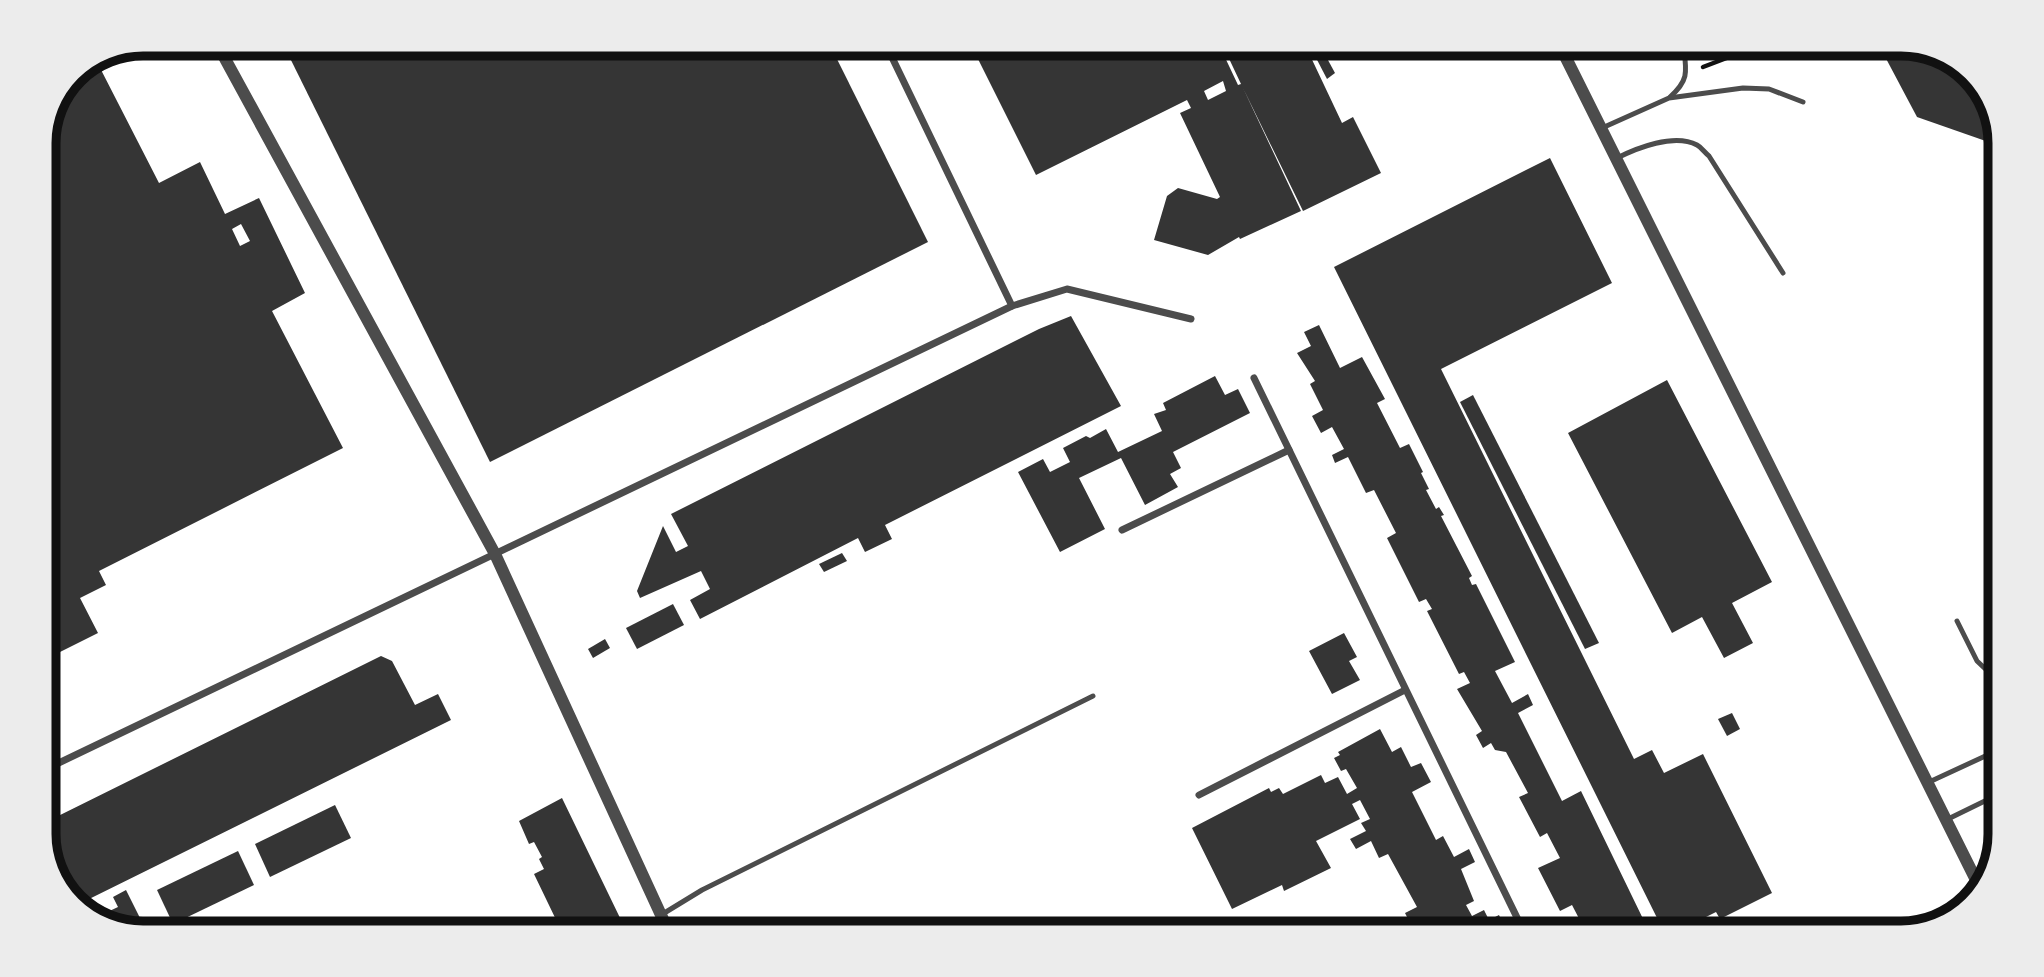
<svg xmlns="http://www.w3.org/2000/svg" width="2044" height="977" viewBox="0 0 2044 977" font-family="'Fira Sans Condensed',sans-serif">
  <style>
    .building { fill: #353535; fill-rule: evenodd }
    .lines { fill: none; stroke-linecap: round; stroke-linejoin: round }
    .path { stroke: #111; stroke-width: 4.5 }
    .service { stroke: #4c4c4c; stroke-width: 5 }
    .minor { stroke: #4c4c4c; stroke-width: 7 }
    .tertiary { stroke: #4c4c4c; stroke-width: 12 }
    .rim { fill: none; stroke: #111; stroke-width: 9 }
  </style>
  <rect width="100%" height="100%" fill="#fff"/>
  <g class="building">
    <path d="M293,44l538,3 97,195 -438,220 -205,-414z"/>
    <path d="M972,47l240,1 2,4 7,-3 17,36 3,-1 -17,-36 83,1 35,74 11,-6 28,56 -78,38 -60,-123 58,123 -61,28 -1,-2 -31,18 -54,-15 13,-44 11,-8 39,11 3,-2 -40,-84 11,-5 -4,-8 -151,75zM1223,81l3,10 -18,9 -4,-9z"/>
    <path d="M1322,49l13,24 -8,6 -13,-25z"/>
    <path d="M1882,51h58l43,36 17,49v10l-83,-29z"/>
    <path d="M97,62l62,121 41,-21 25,52 34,-16 46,95 -33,18 71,137 -244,123 7,14 -26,13 18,35 -54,27v-524l29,-64zM241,224l9,17 -10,5 -8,-17z"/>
    <path d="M1550,158l62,125 -171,86 193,390 18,-9 12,23 39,-19 69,139 -52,26 -4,-7 -40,20h-12l-330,-665z"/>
    <path d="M1071,316l50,90 -236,119 7,14 -27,13 -7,-14 -158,81 -10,-19 20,-11 -9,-18 -61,27 -3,-7 26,-65 13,26 12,-6 -17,-32 368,-185z"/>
    <path d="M1319,325l21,43 22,-11 23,42 -8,4 23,45 9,-4 14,28 -2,1 8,16 -3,1 10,19 3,-2 5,8 -3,1 31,60 -3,2 3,7 4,-1 39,78 -20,9 17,32 16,-9 5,11 -15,8 44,88 19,-10 65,134 -15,7h-45l-14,-27 -12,6 -22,-43 22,-10 -13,-25 -7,4 -21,-40 9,-4 -22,-41 -11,-2 -4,-7 -8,5 -7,-13 6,-4 -25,-42 13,-6 -6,-11 -5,2 -32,-63 5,-2 -6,-10 -7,3 -32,-64 9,-5 -22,-43 -8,3 -18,-36 -13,6 -3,-8 12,-6 -12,-22 -11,6 -9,-17 11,-6 -13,-26 5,-3 -18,-28 14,-7 -7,-14z"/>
    <path d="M1215,376l10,19 13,-6 12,24 -77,39 8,16 -11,6 8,13 -33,18 -24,-47 -42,20 26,51 -45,23 -42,-80 25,-13 7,13 20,-10 -7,-14 23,-12 4,2 16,-9 12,23 44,-21 -8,-17 12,-4 -3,-7z"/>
    <path d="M1667,380l105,202 -40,21 21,40 -29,15 -22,-41 -30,16 -104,-200z"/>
    <path d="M1473,395l126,248 -14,6 -125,-247z"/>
    <path d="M842,553l5,8 -23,11 -5,-8z"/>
    <path d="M673,604l11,21 -47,24 -11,-21z"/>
    <path d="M1344,633l13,24 -8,4 11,19 -28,14 -23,-43z"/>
    <path d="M605,639l5,9 -17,10 -5,-9z"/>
    <path d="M381,656l11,5 23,44 23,-11 13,26 -374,185 -13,-11 -20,-53v-18z"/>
    <path d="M1732,713l8,16 -13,7 -9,-17z"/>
    <path d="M1380,729l12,23 9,-5 10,20 10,-4 10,19 -19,10 24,48 7,-4 11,21 15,-8 6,13 -14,7 13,32 -8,4 6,11 12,-6 5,10 10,-5 8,17 -81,-1 -2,-4 -10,4 -9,-18 12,-6 -29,-53 -9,4 -8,-17 -15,8 -6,-10 16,-8 -5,-8 9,-4 -10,-19 -8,4 8,15 -44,22 15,27 -47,23 -2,-6 -50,24 -40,-81 77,-40 2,4 8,-4 4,6 38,-19 4,8 13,-6 9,17 10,-6 -11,-19 -5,2 -7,-13 6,-3 -2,-3z"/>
    <path d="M562,798l60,124 -11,6h-51l-26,-54 10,-5 -5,-10 3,-2 -8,-15 -5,2 -10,-23z"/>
    <path d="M335,805l16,33 -81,39 -15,-33z"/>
    <path d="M238,851l16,34 -81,39 -16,-34z"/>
    <path d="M126,890l18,36h-39l-4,-11 17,-8 -5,-10z"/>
  </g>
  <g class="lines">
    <path class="path" d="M1703,67l42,-16"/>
    <g class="service">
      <path d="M1670,97c18,-16 17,-24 14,-47"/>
      <path d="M1602,128l67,-30 74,-10 26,1 34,13"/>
      <path d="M1617,158c20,-10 57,-25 80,-13 4,2 8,8 12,11l74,117"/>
      <path d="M1957,621l20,40 18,17"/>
      <path d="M1927,783l67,-31"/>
      <path d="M1946,820l47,-23"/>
      <path d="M661,915l41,-25 391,-194"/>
    </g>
    <g class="minor">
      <path d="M887,47l125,259"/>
      <path d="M1254,378l270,554"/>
      <path d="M1122,530l167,-80"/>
      <path d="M44,770l968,-464 55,-17 124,30"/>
      <path d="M1199,795l206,-105"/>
    </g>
    <g class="tertiary">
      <path d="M215,44l8,11 272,499 172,374"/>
      <path d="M1562,50l418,838"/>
    </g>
  </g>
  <path d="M0 0H2044V977H0ZM143 56H1901A87 87 0 0 1 1988 143V834A87 87 0 0 1 1901 921H143A87 87 0 0 1 56 834V143A87 87 0 0 1 143 56Z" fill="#ececec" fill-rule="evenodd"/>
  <path class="rim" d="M143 56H1901A87 87 0 0 1 1988 143V834A87 87 0 0 1 1901 921H143A87 87 0 0 1 56 834V143A87 87 0 0 1 143 56Z"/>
</svg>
